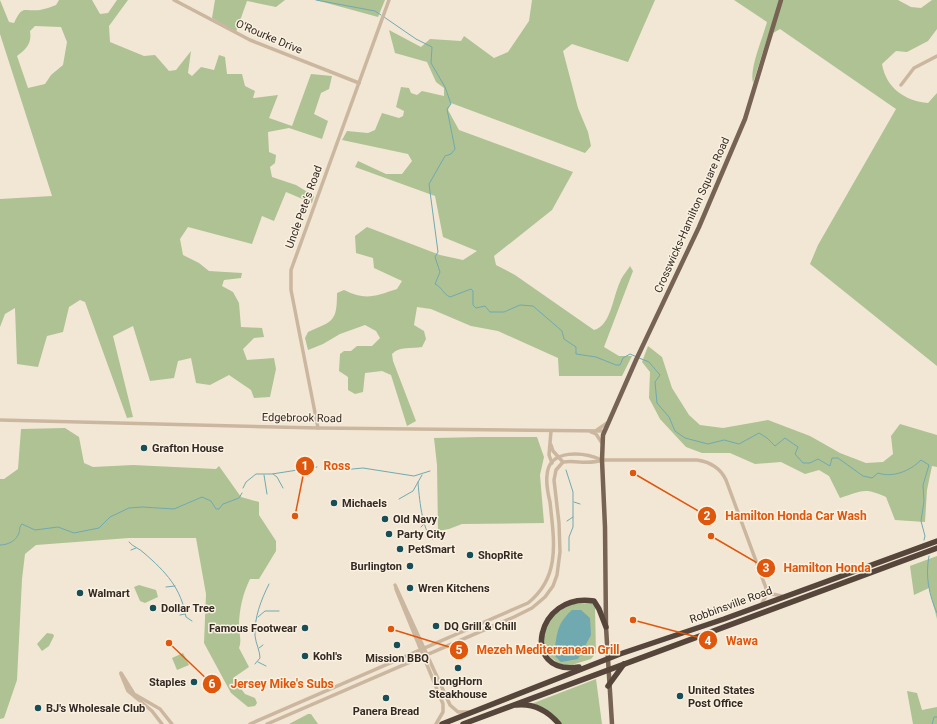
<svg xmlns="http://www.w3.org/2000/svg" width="937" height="724" viewBox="0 0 937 724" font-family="Roboto,sans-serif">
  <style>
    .green { fill: #aec294; fill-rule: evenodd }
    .water { fill: #71a9b1 }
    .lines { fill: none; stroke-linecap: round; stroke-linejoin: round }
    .stream { stroke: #71a9b1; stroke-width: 1 }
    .minor { stroke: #cbb7a0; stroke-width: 3.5 }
    .major { stroke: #776353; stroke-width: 4.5 }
    .highway { stroke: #56453a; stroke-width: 5.5 }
    .poi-dot { fill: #174e58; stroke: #faf1e1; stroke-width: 1.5 }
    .labels { text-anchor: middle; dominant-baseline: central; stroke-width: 3; stroke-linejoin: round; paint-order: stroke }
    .street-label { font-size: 11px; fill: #342a24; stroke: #faf1e1 }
    .poi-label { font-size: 11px; font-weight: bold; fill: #342a24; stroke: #faf1e1; text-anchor: start }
    .leader { fill: none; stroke: #df570d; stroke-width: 1.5 }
    .callout-dot { fill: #df570d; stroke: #faf1e1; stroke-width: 1.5 }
    .mark-label { font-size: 12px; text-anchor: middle; font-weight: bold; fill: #fff }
    .callout-label { font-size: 12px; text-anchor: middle; font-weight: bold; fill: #df570d; stroke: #faf1e1; stroke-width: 3; stroke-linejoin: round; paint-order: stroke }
  </style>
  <rect width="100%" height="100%" fill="#f2e7d4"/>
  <g class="green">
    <path d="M0,0l9,22 5,1c9,-19 9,-11 26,-13 5,-1 11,-3 16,-5l3,-5h33l8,14 8,-1 9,-13h11l-19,26 1,16 34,14 11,-1 14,16 7,-1 15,-19 -3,22 4,3 9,-9 13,3 5,-15 6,2 2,17h15l3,12 10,5 -2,7 25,-3 -9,23 23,8 19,-52 21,2 -3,13 -8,4 -7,21 14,7 -6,18 -33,-11 -21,4 1,20 7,3 -1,8 -5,4 2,10 24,8 18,11 -2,7 -26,-11 -12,29 -12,-5 -10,28 -64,-17 -8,12 3,16 16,8 10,8 33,2 -1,5 -17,2 -2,6 11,6 6,11 2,24 21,1 2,9 -10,1 -11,11 4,11 27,-2 2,11 -6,28 -16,1 -3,-8 -22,-15 -19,10 -14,-2 -5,-25 -13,3 -4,17 -24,3 -17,-55 -20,10 20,81 -6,1 -42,-116 -5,-2 -11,7 -6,25 -16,4 -9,31 -21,-3 -2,-56 -10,6 -5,13v-128l52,-3 -52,-162zM35,26l26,1 6,15 -4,23 -12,10 -6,9 -17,4 -11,-32c9,-7 15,-12 13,-25z"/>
    <path d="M215,0h70l-9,7 -29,-6 -11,31 -24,-14z"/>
    <path d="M316,0h69l-7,17z"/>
    <path d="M532,0h123l-27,62 -56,-18 -9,7 15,57 10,24 3,14 -6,7 -134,-50 -3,7 11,20 114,42 -21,38 -58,46 2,9 19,10 79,55c17,-4 19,-34 26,-48 2,-6 7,-11 10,-16l3,5 -29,76 15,9h13l-10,20h-63l-1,-18 -60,-27 -27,-5 -40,-17 -14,-2 -3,18 10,6 2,8 -4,8c-10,2 -23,-1 -30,7l1,7 23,60 -9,5 -16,-51 -9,-4 -17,2 -2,19 -8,2 -7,-4v-13l-9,-6 1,-17 4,-3h7l6,-5h15l8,-8 -4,-7 -11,-6 -25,9 -17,10 -15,6 -3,-12 3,-6c25,-11 29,-10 29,-39l7,-3c22,11 31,6 53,-1l5,-8 -28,-13 -1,-10 -17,-5 -1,-17 12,-9 73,28 23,5 14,-9 -34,-14 -8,-41 -80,-29 3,-6 28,13h16l10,-13 -4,-7 -66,-14 5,-9 21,2 7,-3 7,-17 17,5 4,-2 1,-5 -8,-4 5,-20 8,1 2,5 6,2 5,-4 22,5v-8l-8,-6 -9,-20 -32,-9 -6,-23 32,17 9,-8 31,2 3,-5 30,22 14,-6 21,-31z"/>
    <path d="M734,0h164l13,7 10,1 11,-8h5v29l-9,12 -21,11 -11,-1 -14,13c4,24 23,37 46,39l9,-10v273l-127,-102 8,-19 78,-136 -116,-80 -12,7 -15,47c-4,-14 10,-46 14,-61z"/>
    <path d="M648,346l14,11 10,31 17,27 11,10 23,3 45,-8 42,16 30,17 26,10 17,-1 10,-8 -2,-18 9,-12 37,11v32l-5,-1 -5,24 -2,32 -30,-2 -9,-23c-22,-10 -24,-6 -46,1l-11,-22 -10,-6 -14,4 -24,-12 -26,2 -25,-11h-28l-16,-6 -26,-28 -11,-21 1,-26 -8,-10z"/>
    <path d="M65,428l14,9 5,26 9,4 40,-2 83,4 3,-3 22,31 18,5v13l17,26v10l-17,28h-9c-7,14 -11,31 -11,47 0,8 3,14 0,22l10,19 -16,11 12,16 10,4 2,5 -2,3 -7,1 -17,-14 -27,-50 2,-49 -10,-56h-67l-93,7 -11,9 -3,25 -5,101 -13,38 -4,1v-240h4l14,-10 3,-40z"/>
    <path d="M481,437h56l7,20 -4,18 4,48 -82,1 -13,5 -11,2 -1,-66 -3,-27z"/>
    <path d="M937,556v63l-8,-31 -15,7 -4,-29z"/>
    <path d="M139,585l17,5 2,7 -13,6 -5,-2 -6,-14z"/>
    <path d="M592,603l3,5 1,45 -5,6 -23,7 -10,-3 -10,-8 -5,-9v-11l5,-12 10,-11 14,-8z"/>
    <path d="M47,633l6,1 1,2 -5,10 -7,5 -5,-7z"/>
    <path d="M183,653l6,12 -12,5 -5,-12z"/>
    <path d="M596,679l6,45h-41l-30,-20z"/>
    <path d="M907,691l10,2 5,17 15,-3v17h-24z"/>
    <path d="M308,714h3l7,10h-29z"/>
  </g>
  <path class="water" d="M572,610h9l9,8 1,17 -13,24 -17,3 -7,-7c3,-20 2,-31 18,-45z"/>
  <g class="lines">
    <g class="stream">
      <path d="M316,0l59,11 6,4"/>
      <path d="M384,17l32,22 16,8 -1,16 14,24 6,17 -4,5 8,40 -4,5 -6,2 -16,28 9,68 -3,5 5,15 -5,12c7,3 8,10 15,13l21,-8 2,2v14l3,3 9,-2 5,6h14l16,-7 13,1 29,25 2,8 12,8v7l20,3 20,8h4l3,-7 7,-4 7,3"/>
      <path d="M639,358l10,4 11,13 -5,7 2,21 12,14 6,14 10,7 23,6 16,-4 15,4 20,-11 8,5 8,8 10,-8 13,9 -3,7 8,9h7l8,-4 12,7 2,-8h6l25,18 9,2 6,-5c15,5 32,-2 43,-13l8,5 -6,20 1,16 -3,20 4,15 -1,4"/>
      <path d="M303,470l4,6"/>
      <path d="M342,470l21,-2 51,8 16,-5"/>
      <path d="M566,470l7,22v35l-4,10v14"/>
      <path d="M273,474l4,3 6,11"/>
      <path d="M264,475l3,19"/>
      <path d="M418,482c1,14 4,48 14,57"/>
      <path d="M243,488l3,-6 10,-8h16l45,-7"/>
      <path d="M399,499l14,-8 9,-16"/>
      <path d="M574,502l6,2"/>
      <path d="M567,521l6,-4"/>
      <path d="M421,527l4,-4"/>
      <path d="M129,542c4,5 10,6 15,11 22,19 37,35 42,64l6,4"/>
      <path d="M0,545c8,0 16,-4 19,-12 1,-4 0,-6 3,-9l13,6 23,-3 16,6 25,-5 11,-11 19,-9 13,-1 32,2 28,-12 9,4 5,8h3l4,-5 16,-6 3,-5"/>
      <path d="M131,550l5,-2"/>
      <path d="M929,556c-4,20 0,39 8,57"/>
      <path d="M166,587l9,-1"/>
      <path d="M180,615l5,-1"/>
      <path d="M258,617l7,-6h14"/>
      <path d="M259,648l4,-3"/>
      <path d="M258,662l8,4"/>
      <path d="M255,664l5,-6c0,-7 -4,-14 -5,-22 -1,-18 6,-36 14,-52"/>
      <path d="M932,724l2,-7h3"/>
    </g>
    <g class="minor">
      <path d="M174,0l76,40 109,43"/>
      <path d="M901,85l13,-17 23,-12"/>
      <path d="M0,420l318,8 286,3"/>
      <path d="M318,428l-27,-138v-20l98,-270"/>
      <path d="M597,430l10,-7"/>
      <path d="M551,431l-2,24 3,8"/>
      <path d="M591,432l5,2 6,9"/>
      <path d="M551,445l2,6 10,11"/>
      <path d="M395,585l55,120 8,7h10"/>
      <path d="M767,588l5,6 10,2"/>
      <path d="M396,589l47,115v8l-7,12"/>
      <path d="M121,673l13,21 26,15 12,15"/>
      <path d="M121,674l7,17 24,20 10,13"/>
      <path d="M250,724l278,-121c33,-26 26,-63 22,-101 -2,-8 -4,-18 -3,-27 2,-27 37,-23 55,-15h95c13,2 23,7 29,20l40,108v8l-5,9"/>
      <path d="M267,724l247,-107 18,-9 13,-11 8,-11 4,-11 3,-23 -1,-29 -5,-43 2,-10 7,-8c13,-2 26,3 39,-2"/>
    </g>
    <path class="major" d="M612,724l-6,-97 -1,-100 -3,-67 1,-25 33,-75 63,-133 46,-108 36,-119"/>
    <g class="highway">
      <path d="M579,667c-60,9 -43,-76 15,-66l5,8 7,18"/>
      <path d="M608,686l16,-22"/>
      <path d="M516,705c18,-2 32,6 43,19"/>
      <path d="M442,724l178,-70 104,-35 213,-78"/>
      <path d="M463,724l474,-176"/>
    </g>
  </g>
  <g class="poi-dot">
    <circle cx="144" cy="448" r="4"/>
    <circle cx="334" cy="503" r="4"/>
    <circle cx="385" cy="519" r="4"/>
    <circle cx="389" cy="534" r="4"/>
    <circle cx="400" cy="549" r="4"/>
    <circle cx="470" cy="555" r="4"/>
    <circle cx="410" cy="566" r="4"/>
    <circle cx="410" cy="588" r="4"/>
    <circle cx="80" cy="593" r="4"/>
    <circle cx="153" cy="608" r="4"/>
    <circle cx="436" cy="626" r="4"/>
    <circle cx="305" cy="628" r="4"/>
    <circle cx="397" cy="645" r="4"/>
    <circle cx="305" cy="656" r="4"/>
    <circle cx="458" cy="668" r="4"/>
    <circle cx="194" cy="682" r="4"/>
    <circle cx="680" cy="696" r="4"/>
    <circle cx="386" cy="698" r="4"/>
    <circle cx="38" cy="708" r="4"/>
  </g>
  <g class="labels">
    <g class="street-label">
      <text transform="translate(269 37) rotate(23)">O'Rourke Drive</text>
      <text transform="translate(304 207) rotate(-70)">Uncle Pete's Road</text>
      <text transform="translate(692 215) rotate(-66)">Crosswicks-Hamilton Square Road</text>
      <text transform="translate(302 418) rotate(1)">Edgebrook Road</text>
      <text transform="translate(731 605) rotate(-20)">Robbinsville Road</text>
    </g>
    <g class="poi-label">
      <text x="152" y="448">Grafton House</text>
      <text x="342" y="503">Michaels</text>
      <text x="393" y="519">Old Navy</text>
      <text x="397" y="534">Party City</text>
      <text x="408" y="549">PetSmart</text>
      <text x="478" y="555">ShopRite</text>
      <text x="402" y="566" text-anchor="end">Burlington</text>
      <text x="418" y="588">Wren Kitchens</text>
      <text x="88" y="593">Walmart</text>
      <text x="161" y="608">Dollar Tree</text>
      <text x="444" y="626">DQ Grill &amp; Chill</text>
      <text x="297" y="628" text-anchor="end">Famous Footwear</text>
      <text x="313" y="656">Kohl's</text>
      <text x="397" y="658" text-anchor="middle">Mission BBQ</text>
      <text x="458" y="681" text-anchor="middle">LongHorn<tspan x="458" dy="13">Steakhouse</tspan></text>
      <text x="186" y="682" text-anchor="end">Staples</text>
      <text x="688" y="690">United States<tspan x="688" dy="13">Post Office</tspan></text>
      <text x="46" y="708">BJ's Wholesale Club</text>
      <text x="386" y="711" text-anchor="middle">Panera Bread</text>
    </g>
  </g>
  <path class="leader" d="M295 516L305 466M633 473L707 516M711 536L766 568M633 620L708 640M391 629L459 650M169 643L212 684"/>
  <g class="callout-dot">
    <circle cx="295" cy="516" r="4"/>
    <circle cx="633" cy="473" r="4"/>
    <circle cx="711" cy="536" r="4"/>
    <circle cx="633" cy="620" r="4"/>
    <circle cx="391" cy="629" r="4"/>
    <circle cx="169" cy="643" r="4"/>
    <circle cx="305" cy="466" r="10"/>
    <circle cx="707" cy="516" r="10"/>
    <circle cx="766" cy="568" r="10"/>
    <circle cx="708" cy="640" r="10"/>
    <circle cx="459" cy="650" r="10"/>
    <circle cx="212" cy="684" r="10"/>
  </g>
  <g class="mark-label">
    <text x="305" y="470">1</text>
    <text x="707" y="520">2</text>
    <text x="766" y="572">3</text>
    <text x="708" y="645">4</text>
    <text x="459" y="654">5</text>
    <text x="212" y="688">6</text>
  </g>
  <g class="callout-label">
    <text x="337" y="470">Ross</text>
    <text x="796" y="520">Hamilton Honda Car Wash</text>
    <text x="827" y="572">Hamilton Honda</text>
    <text x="742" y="645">Wawa</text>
    <text x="548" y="654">Mezeh Mediterranean Grill</text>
    <text x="282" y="688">Jersey Mike's Subs</text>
  </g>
</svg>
